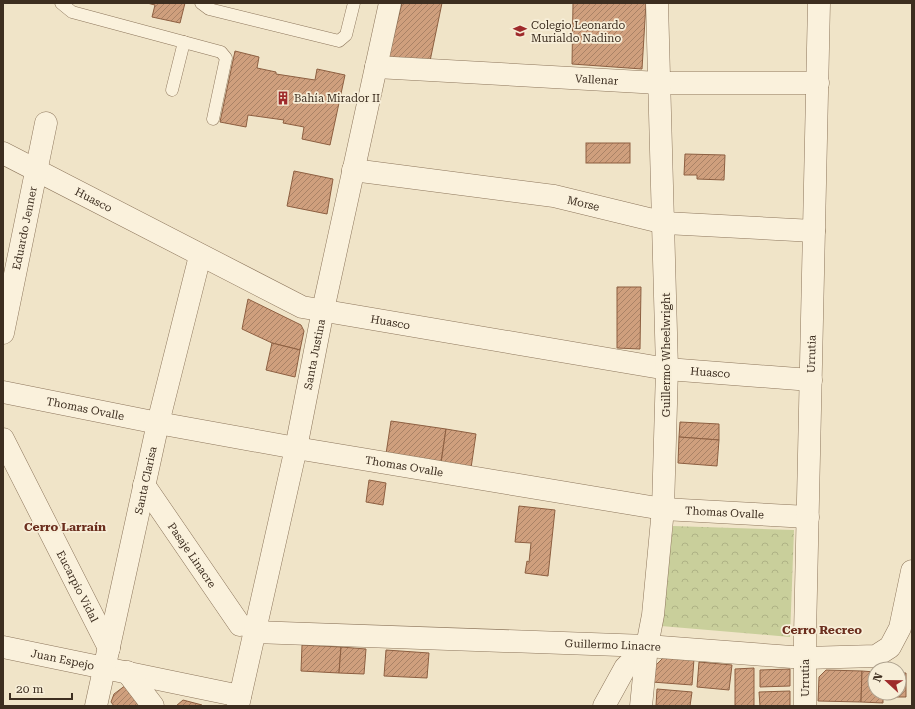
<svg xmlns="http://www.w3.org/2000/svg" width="915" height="709" viewBox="0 0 915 709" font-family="'Roboto Serif',serif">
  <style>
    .forest { fill: url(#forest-crowns) }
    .building { fill: url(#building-hatch); stroke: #8d5f41 }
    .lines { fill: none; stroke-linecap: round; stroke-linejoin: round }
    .service-casing { stroke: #8d765c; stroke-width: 13 }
    .minor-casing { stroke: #8d765c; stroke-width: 23 }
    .service { stroke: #faf1dc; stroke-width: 12 }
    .minor { stroke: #faf1dc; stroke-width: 22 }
    .labels { text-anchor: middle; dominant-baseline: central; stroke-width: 3.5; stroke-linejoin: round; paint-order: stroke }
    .poi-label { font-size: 11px; fill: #3d2e20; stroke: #f7eed8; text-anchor: start }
    .street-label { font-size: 11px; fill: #3d2e20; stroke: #f7eed8 }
    .neighbourhood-label { font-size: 12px; font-weight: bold; fill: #6b2e1e; stroke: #f7eed8 }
  </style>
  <defs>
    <pattern id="forest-crowns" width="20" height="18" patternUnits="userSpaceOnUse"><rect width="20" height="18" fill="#c9cf9b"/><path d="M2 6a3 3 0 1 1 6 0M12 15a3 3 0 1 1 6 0" fill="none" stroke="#aeb285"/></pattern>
    <pattern id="building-hatch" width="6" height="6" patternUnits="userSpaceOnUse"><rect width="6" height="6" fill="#cf9f7d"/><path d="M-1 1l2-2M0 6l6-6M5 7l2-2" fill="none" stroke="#a98266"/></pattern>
  </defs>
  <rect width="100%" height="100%" fill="#f0e4c8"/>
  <path class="forest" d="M673,526l121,4 -4,107 -129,-11z"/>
  <g class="building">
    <path d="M147,3h38l-5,20 -28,-6 3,-12z"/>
    <path d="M402,3h40l-12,58 -42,-2z"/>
    <path d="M573,3h73l-4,66 -70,-5z"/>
    <path d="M235,51l24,6 -2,11 19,4v2l39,6 2,-11 28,6 -15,70 -28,-6 2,-12 -21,-4 1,-3 -36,-5 -2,12 -26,-5z"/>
    <rect x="586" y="143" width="44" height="20"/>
    <path d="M685,154l40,1 -1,25 -27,-1v-4h-13z"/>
    <path d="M294,171l39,8 -6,35 -40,-8z"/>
    <path d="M617,287h24l-1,62 -23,-1z"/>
    <path d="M248,299l53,26 3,6 -4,19 -28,-7 -30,-14z"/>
    <path d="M272,343l28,7 -5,27 -29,-7z"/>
    <path d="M391,421l55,8 -5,34 -55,-9z"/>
    <path d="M680,422l39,2v16l-40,-3z"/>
    <path d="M446,429l30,5 -5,34 -30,-5z"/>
    <path d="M679,437l40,3 -2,26 -39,-3z"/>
    <path d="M369,480l17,3 -3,22 -17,-3z"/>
    <path d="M519,506l36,4 -7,66 -23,-3 2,-12 2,1 2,-19 -16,-1z"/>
    <path d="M302,645l39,2 -2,26 -38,-2z"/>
    <path d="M341,647l25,2 -2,25 -25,-1z"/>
    <path d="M386,650l43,3 -2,25 -43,-2z"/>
    <path d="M664,657l30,2 -2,26 -40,-3 2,-15z"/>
    <path d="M699,662l33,3 -3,25 -32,-3z"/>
    <path d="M754,668v38h-19v-37z"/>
    <path d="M790,669v17l-30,1v-17z"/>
    <path d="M826,670l36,1 -1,31 -43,-1 1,-24z"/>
    <path d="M862,671l13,1v21h24v-20h7v24h-23v6l-22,-1z"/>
    <path d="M130,682l17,24h-33l-3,-4 3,-8z"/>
    <path d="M657,689l35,3 -2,14h-34z"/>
    <path d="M790,691v15h-30l-1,-14z"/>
    <path d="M183,700l19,5 1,1h-27z"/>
  </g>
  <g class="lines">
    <g class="service-casing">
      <g id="service">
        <path d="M61,3l11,9 149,40 5,6 -13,61"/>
        <path d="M201,3l8,6 130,32 7,-6 8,-32"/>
        <path d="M172,90l12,-48"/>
      </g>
    </g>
    <g class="minor-casing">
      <g id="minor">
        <path id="s1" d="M376,67l283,16h159"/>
        <path id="s2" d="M3,153l299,154 365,62 144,11"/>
        <path id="s3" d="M353,170l201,26 111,27 149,8"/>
        <path id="s4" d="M3,333l43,-210"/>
        <path id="s5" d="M3,392l155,31 138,25 367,61 145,8"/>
        <path id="s6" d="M3,439l106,209"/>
        <path id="s7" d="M144,485l96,140"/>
        <path id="s8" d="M253,632l394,14 158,12 71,-2 14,-9 10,-19 12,-57"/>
        <path id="s9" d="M3,647l237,49"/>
        <path d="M127,672l26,34"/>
        <path id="s10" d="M96,706l62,-283 42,-167"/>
        <path id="s11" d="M238,706l58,-258 27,-138 67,-307"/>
        <path d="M604,706l21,-38 22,-22"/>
        <path d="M641,706l6,-60 6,-31 10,-106 4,-140 -10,-366"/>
        <path id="s12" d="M805,706v-71l14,-632"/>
      </g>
    </g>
    <use href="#service" class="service"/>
    <use href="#minor" class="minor"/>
  </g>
  <defs>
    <g id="school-bare" transform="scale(1.08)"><path d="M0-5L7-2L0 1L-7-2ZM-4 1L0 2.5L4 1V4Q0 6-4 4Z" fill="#9e2a2b" stroke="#f7eed8" stroke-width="2.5" paint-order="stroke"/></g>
    <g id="building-bare" transform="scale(1.08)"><path d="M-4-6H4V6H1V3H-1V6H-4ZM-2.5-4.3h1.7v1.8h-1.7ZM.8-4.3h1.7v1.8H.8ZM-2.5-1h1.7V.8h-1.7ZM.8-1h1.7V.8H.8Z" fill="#9e2a2b" stroke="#f7eed8" stroke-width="2.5" paint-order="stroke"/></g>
  </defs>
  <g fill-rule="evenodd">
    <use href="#school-bare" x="520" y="31"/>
    <use href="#building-bare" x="283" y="98"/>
  </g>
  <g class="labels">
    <g class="poi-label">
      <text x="531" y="25">Colegio Leonardo<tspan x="531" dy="13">Murialdo Nadino</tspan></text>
      <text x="294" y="98">Bahía Mirador II</text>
    </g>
    <g class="street-label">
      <text stroke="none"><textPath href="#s1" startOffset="221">Vallenar</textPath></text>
      <text stroke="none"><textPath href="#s2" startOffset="102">Huasco</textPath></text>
      <text stroke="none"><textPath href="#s3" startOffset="233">Morse</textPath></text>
      <text stroke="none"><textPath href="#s4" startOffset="107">Eduardo Jenner</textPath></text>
      <text stroke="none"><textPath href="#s2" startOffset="426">Huasco</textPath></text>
      <text stroke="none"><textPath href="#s11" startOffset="360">Santa Justina</textPath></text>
      <text transform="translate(666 355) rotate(-90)">Guillermo Wheelwright</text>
      <text stroke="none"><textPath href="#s12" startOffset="352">Urrutia</textPath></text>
      <text stroke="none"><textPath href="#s2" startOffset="750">Huasco</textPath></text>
      <text stroke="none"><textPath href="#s5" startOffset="84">Thomas Ovalle</textPath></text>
      <text stroke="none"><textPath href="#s5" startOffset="408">Thomas Ovalle</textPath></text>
      <text stroke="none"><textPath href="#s10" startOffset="231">Santa Clarisa</textPath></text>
      <text stroke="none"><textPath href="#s5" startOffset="732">Thomas Ovalle</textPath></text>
      <text stroke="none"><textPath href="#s7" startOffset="85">Pasaje Linacre</textPath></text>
      <text stroke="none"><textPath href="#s6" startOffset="165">Eucarpio Vidal</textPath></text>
      <text stroke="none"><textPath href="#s8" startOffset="360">Guillermo Linacre</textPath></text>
      <text stroke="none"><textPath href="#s9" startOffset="61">Juan Espejo</textPath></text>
      <text transform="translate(805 678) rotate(-90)">Urrutia</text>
    </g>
    <g class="neighbourhood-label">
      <text x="65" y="527">Cerro Larraín</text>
      <text x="822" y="630">Cerro Recreo</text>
    </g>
  </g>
  <rect width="915" height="709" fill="none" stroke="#3d2e20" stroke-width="8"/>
  <g transform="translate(887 681) rotate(292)"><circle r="19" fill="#f7eed8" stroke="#ada18e"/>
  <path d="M0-3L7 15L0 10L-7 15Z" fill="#9e2a2b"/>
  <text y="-6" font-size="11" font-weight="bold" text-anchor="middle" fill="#3d2e20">N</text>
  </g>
  <path d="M10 693v6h62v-6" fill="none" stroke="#3d2e20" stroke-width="2"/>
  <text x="16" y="693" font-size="12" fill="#3d2e20" stroke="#f7eed8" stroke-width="3" paint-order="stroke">20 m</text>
</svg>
